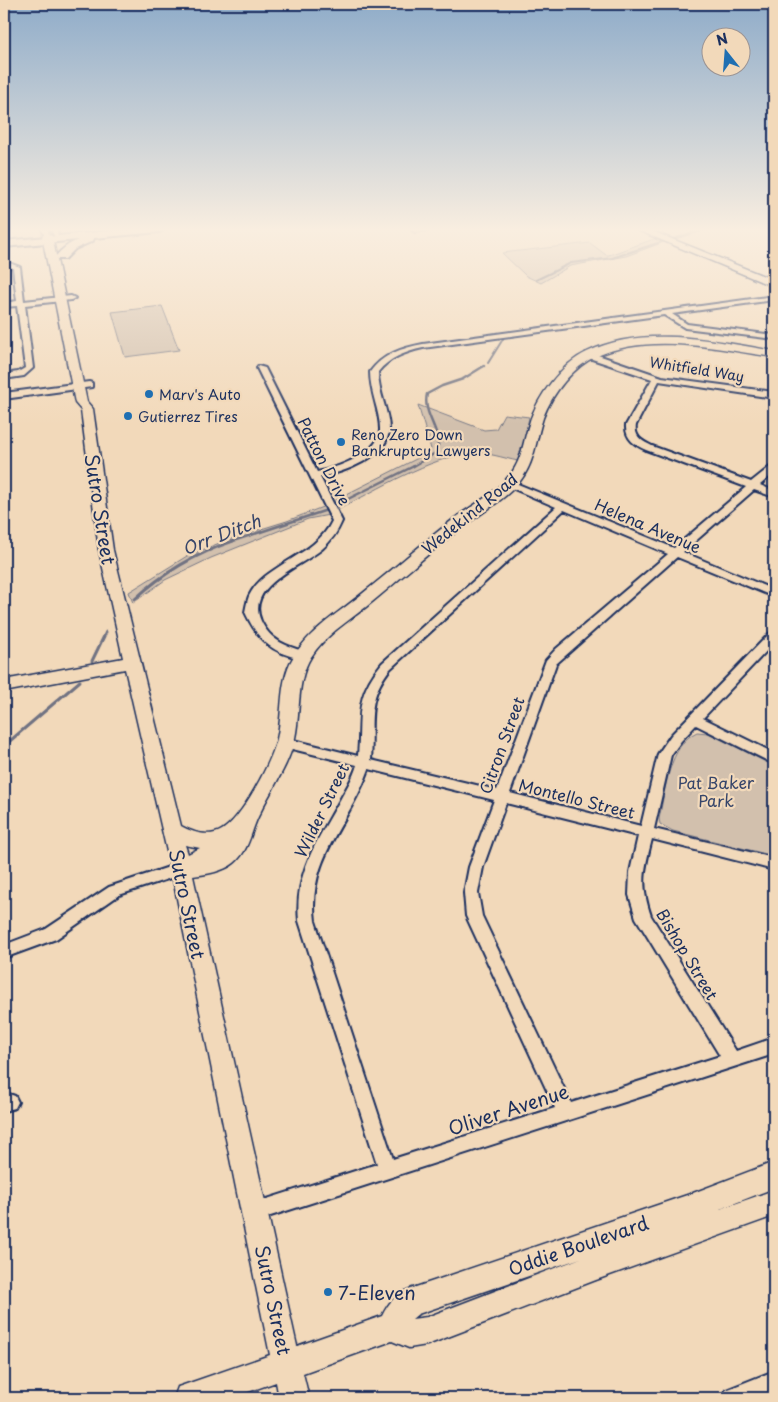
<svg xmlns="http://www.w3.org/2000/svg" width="778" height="1402" viewBox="0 0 778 1402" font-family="'Playpen Sans',sans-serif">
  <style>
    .green { fill: #d2c0ad; stroke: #767886 }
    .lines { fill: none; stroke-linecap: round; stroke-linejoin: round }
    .stream-far2 { stroke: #707282; stroke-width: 2 }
    .stream-far1 { stroke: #707282; stroke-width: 2.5 }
    .stream { stroke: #707282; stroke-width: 3 }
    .street-casing { stroke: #1b2f5e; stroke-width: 4 }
    .secondary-casing { stroke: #1b2f5e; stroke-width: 3 }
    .primary-casing { stroke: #1b2f5e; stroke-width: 4 }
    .street { fill: #f2d9ba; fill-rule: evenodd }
    .secondary { fill: #f2d9ba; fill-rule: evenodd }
    .primary { fill: #f2d9ba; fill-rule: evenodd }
    .poi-dot { fill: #1f6fb2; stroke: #f2d9ba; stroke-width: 2 }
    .labels { text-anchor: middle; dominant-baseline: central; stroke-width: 4.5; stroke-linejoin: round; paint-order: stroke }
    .far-street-label { font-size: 14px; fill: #1b2f5e; stroke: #f2d9ba }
    .far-poi-label { font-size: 14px; fill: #1b2f5e; stroke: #f2d9ba; text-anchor: start }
    .street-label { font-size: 16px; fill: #1b2f5e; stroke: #f2d9ba }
    .park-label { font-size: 16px; fill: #36456a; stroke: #f2d9ba }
    .water-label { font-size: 18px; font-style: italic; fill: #37456a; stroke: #f2d9ba }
    .near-street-label { font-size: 19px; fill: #1b2f5e; stroke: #f2d9ba }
    .near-poi-label { font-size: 19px; fill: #1b2f5e; stroke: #f2d9ba; text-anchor: start }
  </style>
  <rect width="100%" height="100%" fill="#f2d9ba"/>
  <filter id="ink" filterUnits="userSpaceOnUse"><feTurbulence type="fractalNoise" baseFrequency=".02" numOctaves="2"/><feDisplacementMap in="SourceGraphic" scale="10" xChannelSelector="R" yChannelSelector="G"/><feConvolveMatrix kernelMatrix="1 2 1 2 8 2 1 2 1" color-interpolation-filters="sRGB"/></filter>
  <g filter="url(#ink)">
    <g class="green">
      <path d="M654,239l10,3 -38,14 -56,10 -29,17 -15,-7 -24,-23 88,-10 16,12h3z"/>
      <path d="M162,306l17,44 -54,7 -13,-45z"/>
      <path d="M418,405l66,25 12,-1 8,-15 25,3 -6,32 -5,12c-15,-3 -31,-9 -46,-8 -42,4 -95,37 -133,56l-4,-9 87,-44 9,-7z"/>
      <path d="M325,506l4,9 -21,4 -97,39 -46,22 -32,23 -4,-11 58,-36 45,-18 55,-17z"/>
      <path d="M697,732l11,1 66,33v90l-101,-25 -13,-7 -1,-5c6,-27 10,-75 38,-87z"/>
    </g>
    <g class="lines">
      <g class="stream-far2">
        <path d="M673,239l35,-10"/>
        <path d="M536,280l35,-17 41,-5 52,-17"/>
        <path d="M488,363l15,-24"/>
        <path d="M482,367l2,-1"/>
      </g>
      <g class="stream-far1">
        <path d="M340,503l72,-36 25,-15c6,-21 -15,-37 -10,-58l15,-8 21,-7 21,-13"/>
        <path d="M230,542l94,-31"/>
      </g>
      <g class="stream">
        <path d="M135,599c29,-27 60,-45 98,-58"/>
        <path d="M92,661l14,-29"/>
        <path d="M4,746l76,-65"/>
      </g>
      <g class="street-casing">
        <g id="street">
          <path d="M42,229h6l1,8h-4z"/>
          <path d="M51,229h6l1,7h-4z"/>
          <path d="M413,229h18l-16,3 -3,-2z"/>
          <path d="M4,261l16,6 4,34 47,-5 4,2 -4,2 -46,5 8,63 -9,8 -20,3v-5l14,-2 7,-4 -8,-62 -13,1v-4l13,-2 -4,-33 -9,-3z"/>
          <path d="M774,296v4l-102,14 15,10 87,11v4l-89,-11 -21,-13 -241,33c-18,4 -34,10 -45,24 0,21 11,39 11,57 0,28 -47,44 -69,48l22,44c-5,12 -10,19 -20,28 -22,18 -77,37 -61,72 9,20 27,26 46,31l2,3 -6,4c-32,-6 -45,-19 -58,-47 1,-5 2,-11 4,-16 15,-32 66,-39 83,-75l-75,-153 1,-2 7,2 52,104c20,-4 64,-19 63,-43 0,-18 -10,-36 -10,-57 13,-18 32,-24 53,-28z"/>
          <path d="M586,353h6l70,24 112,15v6l-115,-17 -23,44c-2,12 6,16 16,21l99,36 20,-16 3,-1v8l-14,12 14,6v6l-20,-7 -71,62 91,38v7l-97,-40 -121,107 -46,129 131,33 17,-72 13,-19 99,-102 4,-1v11l-71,75 71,35v11l-78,-39 -15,16 -10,14 -17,74 120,29v12l-122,-31c-8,32 -12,45 -1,77l85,135 38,-13v16l-519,167 -7,-2 -2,-7 2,-7 129,-41 -78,-243c-5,-48 19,-81 41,-121 6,-11 13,-22 17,-35l-77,-19 -2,-3 2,-3 5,-2 73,18c4,-41 -5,-57 24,-93l174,-156 -49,-21v-4h6l161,66 72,-61 -100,-37c-11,-5 -21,-11 -20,-25l26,-46 -66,-22zM564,510l104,44 -112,95 -10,11 -49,130 -126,-30c3,-38 -6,-59 19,-91zM369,769l125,31 -25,67 -5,26 2,23 89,192 -162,51 -78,-238c-8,-63 35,-98 54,-152zM506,803l132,33 -8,36 -1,23 7,23 84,138 -149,47 -89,-187 -4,-23 5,-26z"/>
          <path d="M89,382l3,1v4l-88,12v-6z"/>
          <path d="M181,863l5,2 2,4 -2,4 -67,22 -63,44 -52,19v-13l42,-16 63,-42z"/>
          <path d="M9,1094l6,2 3,6 -3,6 -11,3v-16z"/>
          <path d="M774,1371v21l-14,6h-37l3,-8z"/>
        </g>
      </g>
      <g class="secondary-casing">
        <g id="secondary">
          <path d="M635,229h12l127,51v7z"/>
          <path d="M47,233l5,3 35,166 6,7 20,141 68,276c11,6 28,12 41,4 20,-12 49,-67 55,-91 6,-25 2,-52 13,-76 17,-33 51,-51 78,-74 29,-23 57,-48 87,-71 18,-13 40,-24 54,-42 13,-15 14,-34 20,-52 8,-27 32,-60 58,-72 57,-28 128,-11 187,-1v6c-56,-8 -123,-25 -177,-1 -24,10 -45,38 -54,62 -8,24 -8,48 -27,68 -17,18 -40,30 -59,45 -31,24 -60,51 -91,76 -19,15 -42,29 -55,50 -15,24 -10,54 -16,81 -6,27 -23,50 -35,75 -9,16 -10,37 -26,50 -11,9 -28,11 -41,13l104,470 85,-30c7,-14 13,-21 28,-27l283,-96 81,-31v26l-54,21 54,-19v26l-178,64 -169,65 -18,3 -17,-7 -89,32 6,25h-30l-3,-16 -45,16h-57l4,-11 92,-32 -99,-486 -46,-200 -121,23v-12l119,-22 -24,-108 -18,-140 -6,-7 -33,-167zM185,845l15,3 -12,6zM581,1258l-154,59 -15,2 6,-5z"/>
        </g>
      </g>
      <g class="primary-casing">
        <path id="primary" d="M131,229h33l-5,3 -65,6 -1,3 -18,8 -10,10h-8l-2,-2c7,-8 13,-13 23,-17l-74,7v-6z"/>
      </g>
      <use href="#street" class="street"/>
      <use href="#secondary" class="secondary"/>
      <use href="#primary" class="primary"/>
    </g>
  </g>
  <linearGradient id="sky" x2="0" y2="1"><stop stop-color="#8facc9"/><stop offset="0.54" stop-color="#f9eee0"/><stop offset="1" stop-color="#f9eee0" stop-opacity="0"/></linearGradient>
  <rect width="778" height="425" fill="url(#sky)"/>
  <g class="poi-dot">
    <circle cx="149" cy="394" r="5"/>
    <circle cx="128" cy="416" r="5"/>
    <circle cx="341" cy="442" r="5"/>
    <circle cx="328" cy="1292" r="5"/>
  </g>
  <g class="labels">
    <g class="far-street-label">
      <text transform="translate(697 369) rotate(9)">Whitfield Way</text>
    </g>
    <g class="far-poi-label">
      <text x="159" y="394">Marv's Auto</text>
      <text x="138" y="416">Gutierrez Tires</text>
      <text x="351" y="434">Reno Zero Down<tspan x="351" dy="16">Bankruptcy Lawyers</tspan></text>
    </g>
    <g class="street-label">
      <text transform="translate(325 461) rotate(63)">Patton Drive</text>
      <text transform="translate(469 513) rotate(-39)">Wedekind Road</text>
      <text transform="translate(648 525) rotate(23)">Helena Avenue</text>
      <text transform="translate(501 745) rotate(-70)">Citron Street</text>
      <text transform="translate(577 798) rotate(14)">Montello Street</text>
      <text transform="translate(321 810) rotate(-64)">Wilder Street</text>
      <text transform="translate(688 954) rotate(59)">Bishop Street</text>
    </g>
    <g class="park-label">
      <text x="716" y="782">Pat Baker<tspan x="716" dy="18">Park</tspan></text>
    </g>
    <g class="water-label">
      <text transform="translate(221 534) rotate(-21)">Orr Ditch</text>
    </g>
    <g class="near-street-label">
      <text transform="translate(101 509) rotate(81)">Sutro Street</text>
      <text transform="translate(188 904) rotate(78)">Sutro Street</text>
      <text transform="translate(508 1109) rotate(-18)">Oliver Avenue</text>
      <text transform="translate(578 1245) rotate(-19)">Oddie Boulevard</text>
      <text transform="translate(274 1300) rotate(78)">Sutro Street</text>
    </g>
    <g class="near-poi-label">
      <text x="338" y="1292">7-Eleven</text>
    </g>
  </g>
  <rect width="778" height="1402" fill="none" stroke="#f2d9ba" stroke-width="20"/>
  <rect x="10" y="10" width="758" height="1382" fill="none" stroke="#1b2f5e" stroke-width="2" filter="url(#ink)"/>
  <g transform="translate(726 52) rotate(343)"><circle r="24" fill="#f2d9ba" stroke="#9c9595"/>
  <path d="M0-4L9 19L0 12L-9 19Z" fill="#1f6fb2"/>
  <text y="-8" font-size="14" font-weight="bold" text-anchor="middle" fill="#1b2f5e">N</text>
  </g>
</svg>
